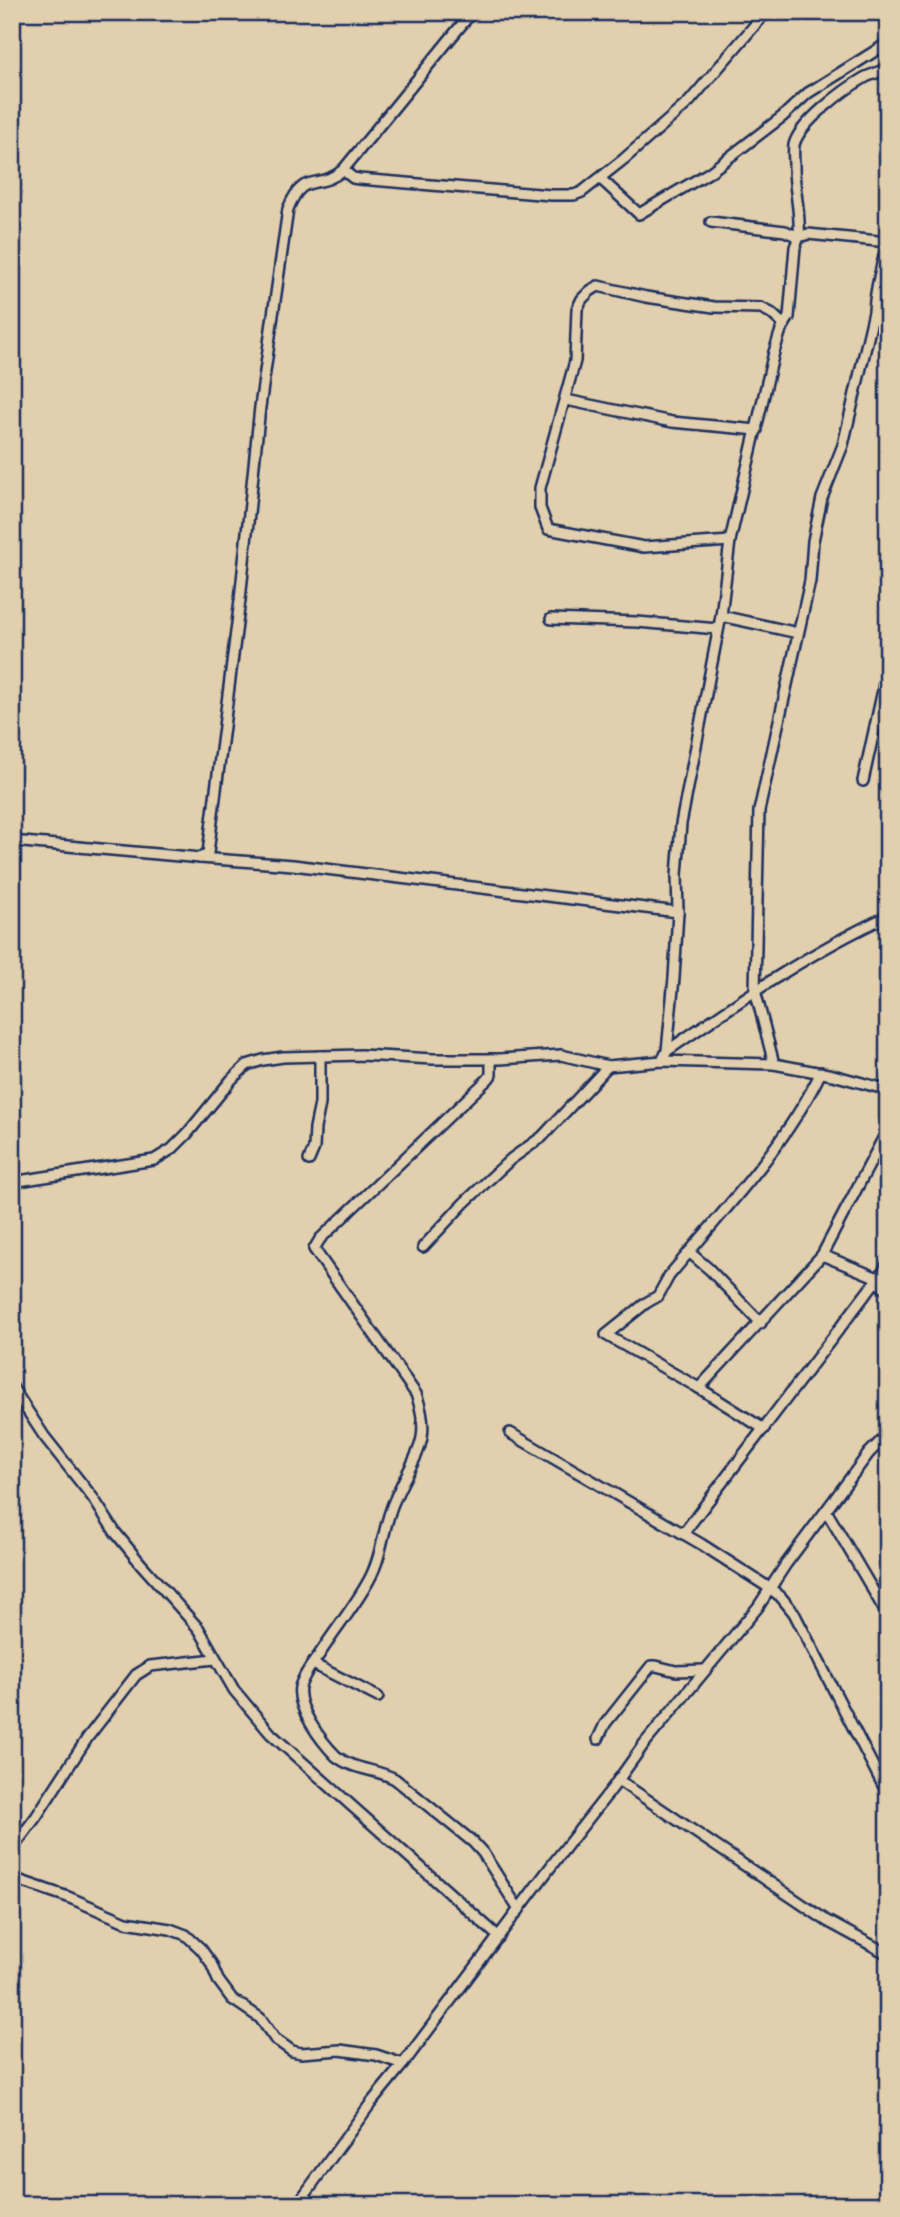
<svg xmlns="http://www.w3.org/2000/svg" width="900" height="2217" viewBox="0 0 900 2217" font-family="'Gochi Hand',sans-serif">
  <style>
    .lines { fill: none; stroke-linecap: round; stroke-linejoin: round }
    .minor-casing { stroke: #1b2f5e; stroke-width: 14 }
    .minor { stroke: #e2cfad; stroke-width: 9 }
  </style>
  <rect width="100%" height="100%" fill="#e2cfad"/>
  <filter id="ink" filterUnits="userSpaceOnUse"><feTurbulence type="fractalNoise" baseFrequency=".0143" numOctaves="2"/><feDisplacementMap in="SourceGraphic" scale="14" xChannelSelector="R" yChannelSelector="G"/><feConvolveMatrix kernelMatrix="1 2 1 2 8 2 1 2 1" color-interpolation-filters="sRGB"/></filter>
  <g filter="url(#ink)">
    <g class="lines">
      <g class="minor-casing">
        <g id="minor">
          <path d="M343,170l10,8 6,1 192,16h23l8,-3 42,-33 65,-57 77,-90"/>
          <path d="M603,181l36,33 71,-42 72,-55 26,-24 80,-50"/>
          <path d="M711,222l74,9 14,6c2,-24 -5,-46 -5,-70 0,-7 -1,-15 0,-22 5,-22 51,-56 70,-67 9,-5 14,-4 24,-11"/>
          <path d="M566,400l106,22 85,8"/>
          <path d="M730,541l-86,6 -96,-18 -8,-21v-20l35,-127 2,-52 5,-10 8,-8 8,-5 48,11 68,10 47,1 10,5 13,12"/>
          <path d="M721,616l77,17"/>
          <path d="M551,619l86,3 81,7"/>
          <path d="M863,781l20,-91 5,-37"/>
          <path d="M12,841l178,16 10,1 8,-5 32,-253 20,-193 28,-198c16,-40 29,-17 55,-39l129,-158"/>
          <path d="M200,858l93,7 385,47"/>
          <path d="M667,1051c71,-49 142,-99 221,-135"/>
          <path d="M491,1059v16l-3,4 -168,160 -6,10 102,145c18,49 -3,62 -21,105 -12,25 -12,56 -26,81 -14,26 -34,50 -50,75 -7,9 -16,21 -19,32 -4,21 22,55 36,69 17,14 41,13 59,23l78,63 10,11 36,57"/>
          <path d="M662,1061l5,-10 7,-73 4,-66 -1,-37 4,-51 40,-208 9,-75 44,-189 7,-22 8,-13 6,-70 4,-10 9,-3 80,8"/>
          <path d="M774,1064l-19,-74 4,-179 51,-230 3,-40 9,-43 21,-53 31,-133c1,-26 9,-49 14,-73"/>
          <path d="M309,1160l5,-12 1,-20 5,-24v-48"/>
          <path d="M12,1182l142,-22 18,-11 15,-15 45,-55 15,-14 16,-5 20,-3 78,-2 72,4h67l61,-4 47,11 54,-5 112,3 59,11 55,15"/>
          <path d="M423,1247l41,-44 47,-44 31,-22 66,-71"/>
          <path d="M689,1252l20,17 52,54"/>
          <path d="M888,1263l-11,19 11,9"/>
          <path d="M12,1387l32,49 49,62 22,34 26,32 58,65 35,61 37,44 228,203"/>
          <path d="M699,1388l123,-133 66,-126"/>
          <path d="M764,1429l-65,-41 -93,-53 40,-32 12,-7 11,-20c53,-64 116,-129 152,-204"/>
          <path d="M510,1433l191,111 70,45 10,8 13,16 94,182"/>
          <path d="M827,1512l61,104"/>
          <path d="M683,1534l195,-256 -56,-23"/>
          <path d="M313,1664l65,33"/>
          <path d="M598,1739l7,-15 46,-58h5l20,5 28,-1"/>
          <path d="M618,1780l209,141 61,33"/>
          <path d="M12,1849l24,-32 52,-80 48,-62 14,-9 65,-7"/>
          <path d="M12,1878l56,19 58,25 44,7 16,6 15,14 10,14 7,17 14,19 28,19 15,21 17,12 9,2 39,-3 36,5 27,9"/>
          <path d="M297,2205l74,-102 32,-39 152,-203 59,-75 30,-42 114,-137 28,-43 83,-111 19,-19"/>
        </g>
      </g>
      <use href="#minor" class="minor"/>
    </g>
  </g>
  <rect width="900" height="2217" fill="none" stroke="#e2cfad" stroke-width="42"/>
  <rect x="21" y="21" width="858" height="2175" fill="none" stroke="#1b2f5e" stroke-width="2.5" filter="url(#ink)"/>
</svg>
